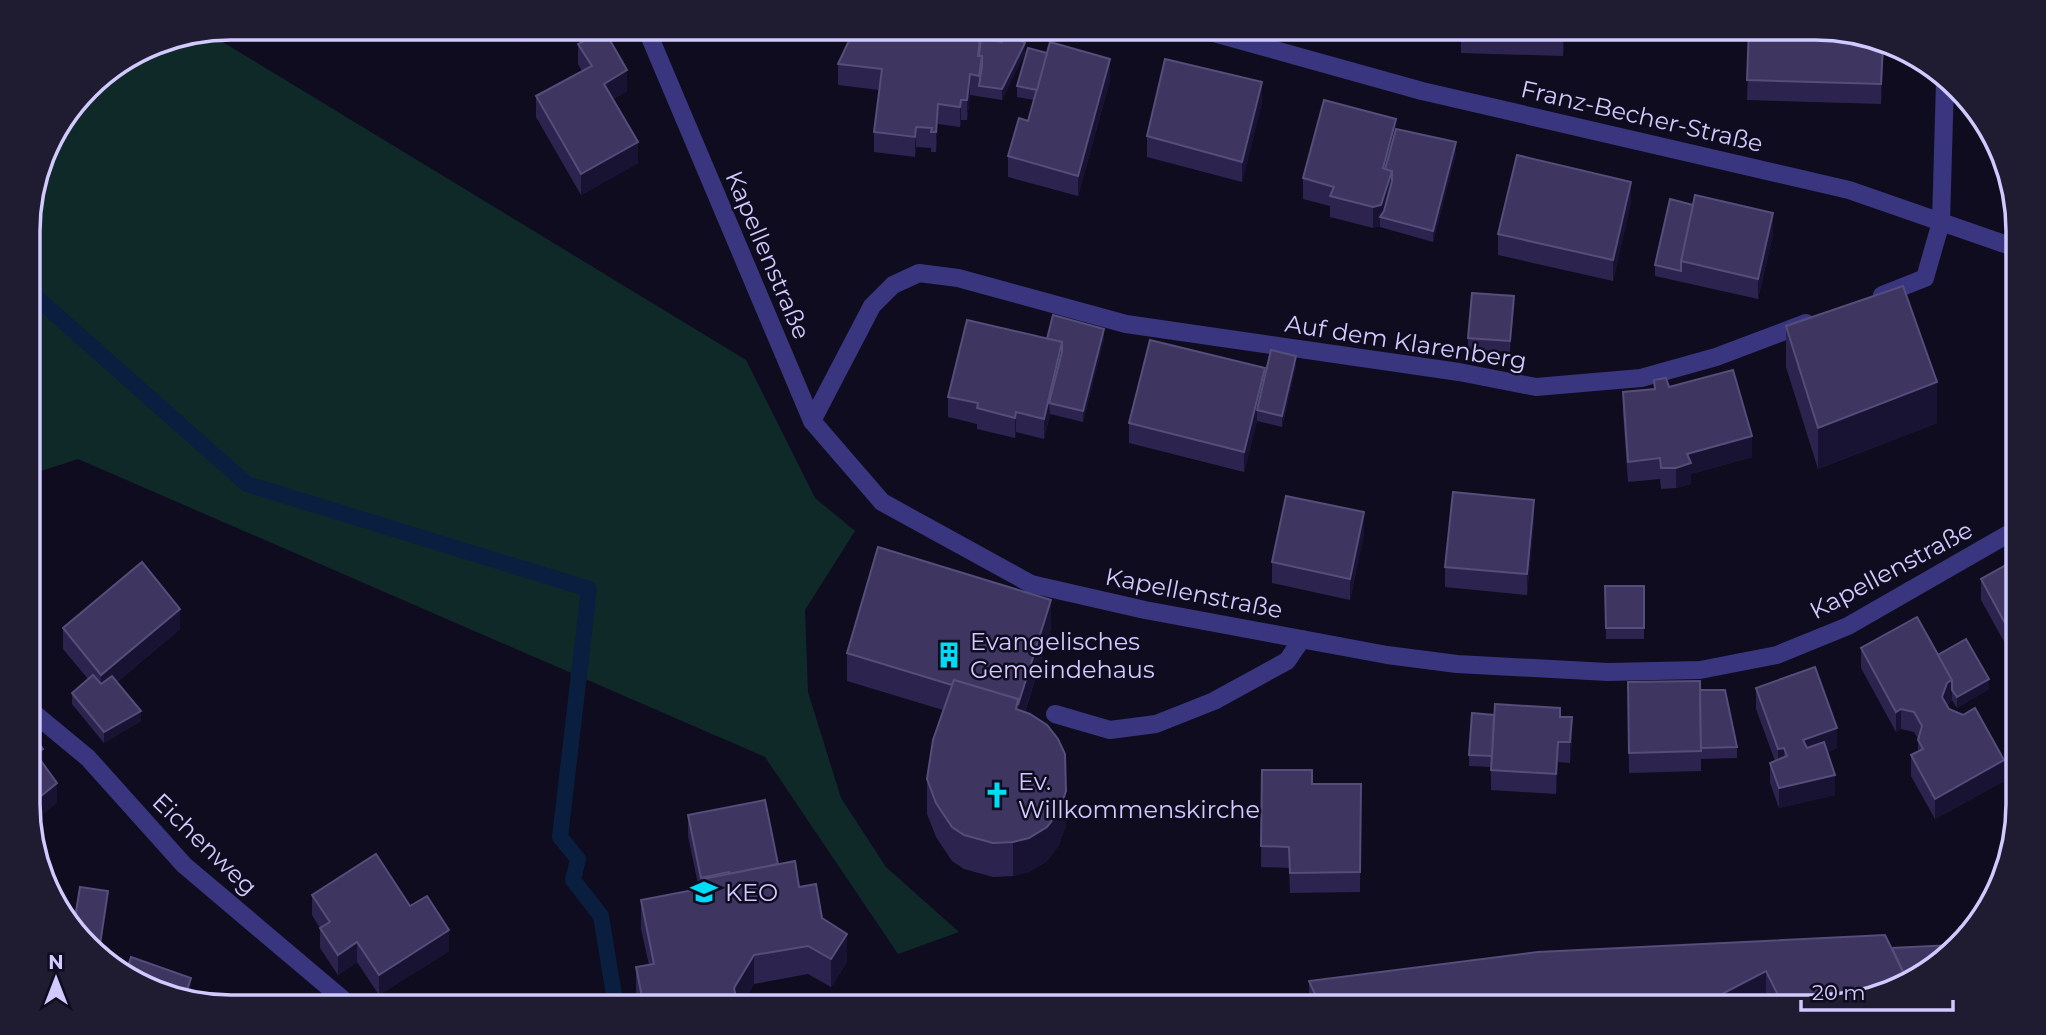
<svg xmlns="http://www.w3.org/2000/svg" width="2046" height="1035" viewBox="0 0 2046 1035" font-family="Montserrat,sans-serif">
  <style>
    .green { fill: #0f2929 }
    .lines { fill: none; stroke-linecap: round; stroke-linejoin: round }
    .stream { stroke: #0a1e40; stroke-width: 16 }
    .lane { stroke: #39367f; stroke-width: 18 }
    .street { stroke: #39367f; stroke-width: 18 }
    .wall { fill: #2c244e }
    .shaded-wall { fill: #191333 }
    .building { fill: #3e3661; stroke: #554d7a; stroke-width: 2 }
    .labels { text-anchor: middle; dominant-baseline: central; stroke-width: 5; stroke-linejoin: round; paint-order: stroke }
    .street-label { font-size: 24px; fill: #d1caff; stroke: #0f0c1f }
    .poi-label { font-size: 24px; fill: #d1caff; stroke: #0f0c1f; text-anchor: start }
    .rim { fill: none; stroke: #d1caff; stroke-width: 3.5 }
  </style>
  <rect width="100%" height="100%" fill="#0f0c1f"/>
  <path class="green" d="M208,33l538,327 69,138 40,33 -50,79 3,82 33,106 45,69 73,65 -61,22 -133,-197 -687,-298 -49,16 -1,-258 21,-76 48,-62 57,-36z"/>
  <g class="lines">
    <path class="stream" d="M29,291l218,193 342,105 -29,248 18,22 -5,21 28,36 15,91"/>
    <path class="lane" d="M1055,714l55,16 46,-6 58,-23 73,-40 15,-22"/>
    <g class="street">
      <path d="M646,28l166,393 70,81 149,82 114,26 242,45 70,9 151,8 92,-2 77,-15 71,-29 169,-97"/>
      <path d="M1196,28l226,63 427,99 167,58"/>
      <path d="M1882,295l43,-17 16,-56 4,-140"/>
      <path d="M812,421l60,-115 21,-21 26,-12 39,5 168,46 333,48 77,15 105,-9 75,-21 90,-34"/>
      <path d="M30,710l58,48 96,107 168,142"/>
    </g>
  </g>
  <g class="wall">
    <path d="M515,28h28l-17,14z"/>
    <path d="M775,28h27l-6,11z"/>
    <path d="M852,28h108l21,11 44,14 -23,47 -32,-5 -3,25h-6l-1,7 -22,-3 -2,28h-5v-4l-15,-1 -1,10 -41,-5v-20l5,-42 -41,-5v-21l14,-30z"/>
    <path d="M1384,28h181l-2,28 -102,-3v-14l-77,-3z"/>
    <path d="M1729,28h86l69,16 -3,60 -134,-4 2,-62 -20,-1z"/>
    <path d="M578,44l49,47 -14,8 25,64 -57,32 -45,-78v-21l46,-25 -4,-7z"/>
    <path d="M1110,80l-32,116 -70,-19v-21l20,-35 6,-21 -17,-3v-11z"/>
    <path d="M1262,102l-20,80 -95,-25v-21z"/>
    <path d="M1396,129l60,24 -23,89 -53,-15v-1l-7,2 -43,-11v-11l-27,-7v-21z"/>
    <path d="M1631,202l-18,79 -115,-26v-21z"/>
    <path d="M1693,205l80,29 -15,65 -103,-23v-11z"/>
    <path d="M1514,307l-4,45 -42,-3v-11z"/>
    <path d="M1786,326l151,97 -119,46 -32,-102z"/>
    <path d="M1047,339h57l-21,83 -33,-8 -6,25 -28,-7 -1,6 -38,-9v-5l-29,-7v-20z"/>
    <path d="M1296,366l-14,61 -25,-6 -13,51 -115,-29v-20l136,-48z"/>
    <path d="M1654,380l15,7 83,70 -61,17v10l-15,4 -15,1 -1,-10 -32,3 -5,-69v-21l31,-3z"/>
    <path d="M1534,520l-7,75 -82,-8v-20z"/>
    <path d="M1364,533l-14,67 -78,-17v-21z"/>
    <path d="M2017,559l1,94 -6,3 -31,-56v-21z"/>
    <path d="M1605,586h39v53h-38z"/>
    <path d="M63,628l117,1 -63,53 24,39 -37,22 -32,-39v-11l16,-14 -25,-30z"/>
    <path d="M1051,628l-26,84 41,113 -7,20 -12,16 -18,11 -16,4 -20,1 -29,-8 -12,-8 -16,-24 -9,-23v-35l16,-69 -96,-29v-28z"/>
    <path d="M1861,648l77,7 51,34 -32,19 -5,-8 -5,5 57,76 -69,38 -24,-43v-21l7,-3v-13l-4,-7 -13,-3 -5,3 -35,-64z"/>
    <path d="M1628,682l72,8 37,57v11l-36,1v12l-72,2z"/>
    <path d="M1756,688l81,60 -10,4 8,43 -56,13 -9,-25v-20l5,-2 -19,-52z"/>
    <path d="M1494,715l66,2 12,20 -2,26 -12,-1 -2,32 -65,-4v-23l-22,-1v-11z"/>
    <path d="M1262,770l50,14h49l-1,108 -70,1 -1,-25 -28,-1z"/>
    <path d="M688,815l90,50 21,22 23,31 25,44 -16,25 -23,-13 -54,10 -14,23h-101l-3,-12v-28l13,-2 -8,-36v-29l58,-11 -11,-53z"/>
    <path d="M312,895l98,11 39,45 -70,44 -22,-33 -19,13 -18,-27v-20l-8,-13z"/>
    <path d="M1885,935l-57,72h-61l-1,-1 -2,1h-455v-26z"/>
  </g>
  <g class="shaded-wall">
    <path d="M526,28h17l-17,14z"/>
    <path d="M796,28h6l-6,11z"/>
    <path d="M1563,28h2l-2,28z"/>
    <path d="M1025,43v10l-23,47v-11z"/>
    <path d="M1883,44h1l-3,60v-20z"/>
    <path d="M1110,59v21l-32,116v-20z"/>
    <path d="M627,70v21l-23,13v-20z"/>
    <path d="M970,74v21l-3,25v-20z"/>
    <path d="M1262,82v20l-20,80v-20z"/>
    <path d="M961,100v20l-1,7v-20z"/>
    <path d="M938,104v20l-2,28v-20z"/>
    <path d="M1396,119v21l-11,39 -2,-11z"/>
    <path d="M916,127v20l-1,10v-20z"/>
    <path d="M638,142v21l-57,32v-21z"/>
    <path d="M1456,142v11l-23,89v-11z"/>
    <path d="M1392,171v20l-8,27 -4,-1v9l-7,2v-21z"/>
    <path d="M1631,182v20l-18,79v-21z"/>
    <path d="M1773,213v21l-15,65v-20z"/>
    <path d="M1514,296v11l-4,45v-11z"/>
    <path d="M1104,329v10l-21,83v-11z"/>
    <path d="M1062,342v21l-13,40 1,11 -6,25v-20z"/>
    <path d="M1296,356v10l-14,61v-11z"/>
    <path d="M1265,368v20l-8,22v11l-13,51v-20z"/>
    <path d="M1937,382v41l-119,46v-41z"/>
    <path d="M1016,412v20l-1,6v-20z"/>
    <path d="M1752,436v21l-61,17v10l-15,4v-20l11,-14z"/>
    <path d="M1534,500v20l-7,75v-21z"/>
    <path d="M1364,512v21l-14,67v-21z"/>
    <path d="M1051,600v28l-33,105 -2,-24 2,-10z"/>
    <path d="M180,609v20l-79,66v-20z"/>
    <path d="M2018,633v20l-6,3v-20z"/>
    <path d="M1989,679v10l-32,19v-11z"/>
    <path d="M1952,680v20l-5,4 -5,13v-20l5,-14z"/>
    <path d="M1901,709v20l-5,3v-20z"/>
    <path d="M141,711v10l-37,22v-11z"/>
    <path d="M1572,717v20l-2,26v-21z"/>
    <path d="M1837,728v20l-34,12v-20z"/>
    <path d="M1558,742v20l-2,32v-20z"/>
    <path d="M1784,748v20l-6,2v-21z"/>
    <path d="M43,749v21l-7,-16z"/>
    <path d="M2004,760v21l-69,38v-20z"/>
    <path d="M1835,775v20l-56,13v-20z"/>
    <path d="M57,783v20l-27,22v-20z"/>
    <path d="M1066,791v34l-7,20 -12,16 -18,11 -16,4v-34z"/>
    <path d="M729,872v20l-25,-4 -1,-9v19h-2v-20z"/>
    <path d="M108,891v10l-8,51 -1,-1z"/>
    <path d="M449,930v21l-70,44v-20z"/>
    <path d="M847,934v28l-16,25v-28z"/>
    <path d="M357,942v20l-19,13v-20z"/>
    <path d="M754,955v29l-14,23h-6v-19z"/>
    <path d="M1766,971v35l-2,1h-67z"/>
    <path d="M191,978v20l-6,-2z"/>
  </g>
  <g class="building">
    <path d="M855,28h105l21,2 -3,26h4l-3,20 -9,-2 -3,26h-6l-1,7 -22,-3 -2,28h-5l1,-4 -16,-1 -1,10 -41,-5 8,-63 -44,-5z"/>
    <path d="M1749,28h66l68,16 -2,40 -134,-4z"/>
    <path d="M604,30l23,40 -23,14 34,58 -57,32 -45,-78 56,-30 -14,-22z"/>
    <path d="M1007,33l18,10 -23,46 -23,-3 3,-20v-10h-3l2,-17 21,3z"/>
    <path d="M1050,42l60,17 -32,117 -70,-20 11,-38 9,3z"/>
    <path d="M1028,48l19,5 -10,37 -20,-4z"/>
    <path d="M1165,59l97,23 -20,80 -95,-26z"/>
    <path d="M1324,100l72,19 -13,49 9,3 -11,34 -8,2 -43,-11 4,-9 -31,-9z"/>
    <path d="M1396,129l60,13 -23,89 -53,-14 4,-6 8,-30v-10l-7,-2z"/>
    <path d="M1517,155l114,27 -18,78 -115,-26z"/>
    <path d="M1695,195l78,18 -15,66 -77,-18z"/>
    <path d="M1670,199l23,6 -12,56v10l-26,-6z"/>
    <path d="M1903,286l34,96 -119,46 -32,-102z"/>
    <path d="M1472,293l42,3 -4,45 -42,-3z"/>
    <path d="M1053,315l51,14 -21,82 -34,-8 13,-51v-10l-15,-3z"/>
    <path d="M967,320l95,22 -18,77 -28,-7 -1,6 -38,-10 1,-5 -30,-6z"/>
    <path d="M1150,340l115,28 -21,84 -115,-29z"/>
    <path d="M1271,350l25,6 -14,60 -25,-6z"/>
    <path d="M1733,370l19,66 -65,18 4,9 -15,5h-15l-1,-10 -32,4 -5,-70 32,-3 -1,-9 12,-2 3,9z"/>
    <path d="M1453,492l81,8 -7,74 -82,-7z"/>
    <path d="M1286,496l78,16 -14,67 -78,-17z"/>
    <path d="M878,547l173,53 -33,105v-6l-64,-19 -2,5 -105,-32z"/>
    <path d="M2017,559l1,74 -6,3 -31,-57z"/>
    <path d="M142,562l38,47 -79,66 -38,-47z"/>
    <path d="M1605,586h39v42h-38z"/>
    <path d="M1917,617l35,63 -5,3 -5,14 7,12 14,6 12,-7 29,52 -69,39 -24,-44 12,-6 -5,-9 4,-14 -8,-14 -13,-3 -5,3 -35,-64z"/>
    <path d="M1966,639l23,40 -32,18 -5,-7v-10l-14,-25z"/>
    <path d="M1815,667l22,61 -34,12 4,8 17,-6 11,33 -56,13 -9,-25 17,-7 -3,-8 -6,1 -22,-61z"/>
    <path d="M93,675l8,9 11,-8 29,35 -37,21 -32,-39z"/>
    <path d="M954,680l64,19 -2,10 14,5 17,11 11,14 7,15 1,37 -7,20 -12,16 -18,11 -16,4 -20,1 -29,-8 -12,-8 -16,-24 -9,-24 6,-39z"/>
    <path d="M1700,681l1,70 -72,2 -1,-71z"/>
    <path d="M1700,690h25l12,57 -36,1z"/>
    <path d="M1495,704l65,4v9h12l-2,25h-12l-2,32 -65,-4z"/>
    <path d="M1472,713l22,2 -2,41 -23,-1z"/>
    <path d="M30,731l13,18 -7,5 21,29 -27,22z"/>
    <path d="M1262,770h50v14h49l-1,88 -70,1 -1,-26 -28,-1z"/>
    <path d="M765,800l13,64 -49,10v-2l-28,6 -13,-63z"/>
    <path d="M376,854l34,52 17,-10 22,34 -70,45 -22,-33 -19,13 -18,-27 10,-6 -18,-27z"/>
    <path d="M795,861l4,26 17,-3 6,34 25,16 -16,25 -23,-13 -54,9 -20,33 4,19h-94l-8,-40 18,-3 -13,-64 63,-12 -1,-9z"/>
    <path d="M80,887l28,4 -9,60 -29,-24 -2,-4 6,1z"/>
    <path d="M1885,935l22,45 -79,27h-44l-18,-36 -69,36h-376l-12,-26 229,-29z"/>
    <path d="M1952,945l-24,28 -21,7 -15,-32z"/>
    <path d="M131,957l60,21 -6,18 -43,-10 -16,-13z"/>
  </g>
  <defs>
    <g id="building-bare" transform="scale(2.1)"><path d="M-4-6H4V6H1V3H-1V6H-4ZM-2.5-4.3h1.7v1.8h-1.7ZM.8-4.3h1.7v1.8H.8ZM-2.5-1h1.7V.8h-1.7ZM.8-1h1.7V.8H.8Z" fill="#00dcf5" stroke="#0f0c1f" stroke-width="2.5" paint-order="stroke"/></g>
    <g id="church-bare" transform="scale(2.1)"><path d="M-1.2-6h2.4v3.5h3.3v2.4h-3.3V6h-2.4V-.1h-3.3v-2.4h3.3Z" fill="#00dcf5" stroke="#0f0c1f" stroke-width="2.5" paint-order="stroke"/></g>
    <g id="school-bare" transform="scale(2.1)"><path d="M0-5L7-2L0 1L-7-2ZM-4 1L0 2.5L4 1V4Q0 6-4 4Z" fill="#00dcf5" stroke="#0f0c1f" stroke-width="2.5" paint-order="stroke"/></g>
  </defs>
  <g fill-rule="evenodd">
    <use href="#building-bare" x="949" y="655"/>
    <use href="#church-bare" x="997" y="795"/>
    <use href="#school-bare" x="704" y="892"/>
  </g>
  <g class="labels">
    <g class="street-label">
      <text transform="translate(1642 116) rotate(13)">Franz-Becher-Straße</text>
      <text transform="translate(768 255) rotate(67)">Kapellenstraße</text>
      <text transform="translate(1406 342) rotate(9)">Auf dem Klarenberg</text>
      <text transform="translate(1891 570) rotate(-28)">Kapellenstraße</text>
      <text transform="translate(1194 593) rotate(11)">Kapellenstraße</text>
      <text transform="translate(205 844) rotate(44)">Eichenweg</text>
    </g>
    <g class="poi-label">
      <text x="970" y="641">Evangelisches<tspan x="970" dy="28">Gemeindehaus</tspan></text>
      <text x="1018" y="781">Ev.<tspan x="1018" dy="28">Willkommenskirche</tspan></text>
      <text x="725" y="892">KEO</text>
    </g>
  </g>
  <path d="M0 0H2046V1035H0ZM231 40H1815A191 191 0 0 1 2006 231V804A191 191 0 0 1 1815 995H231A191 191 0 0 1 40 804V231A191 191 0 0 1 231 40Z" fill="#1f1b31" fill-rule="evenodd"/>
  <path class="rim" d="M231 40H1815A191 191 0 0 1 2006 231V804A191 191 0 0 1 1815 995H231A191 191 0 0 1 40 804V231A191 191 0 0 1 231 40Z"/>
  <g transform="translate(56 979)" stroke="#0f0c1f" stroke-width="5" paint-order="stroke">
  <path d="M0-5L12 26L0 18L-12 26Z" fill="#d1caff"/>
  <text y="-10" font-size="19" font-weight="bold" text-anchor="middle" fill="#d1caff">N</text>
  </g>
  <path d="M1801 1000v10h152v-10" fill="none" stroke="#d1caff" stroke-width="3.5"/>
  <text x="1812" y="1000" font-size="21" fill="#d1caff" stroke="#0f0c1f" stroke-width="5" paint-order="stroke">20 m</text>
</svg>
